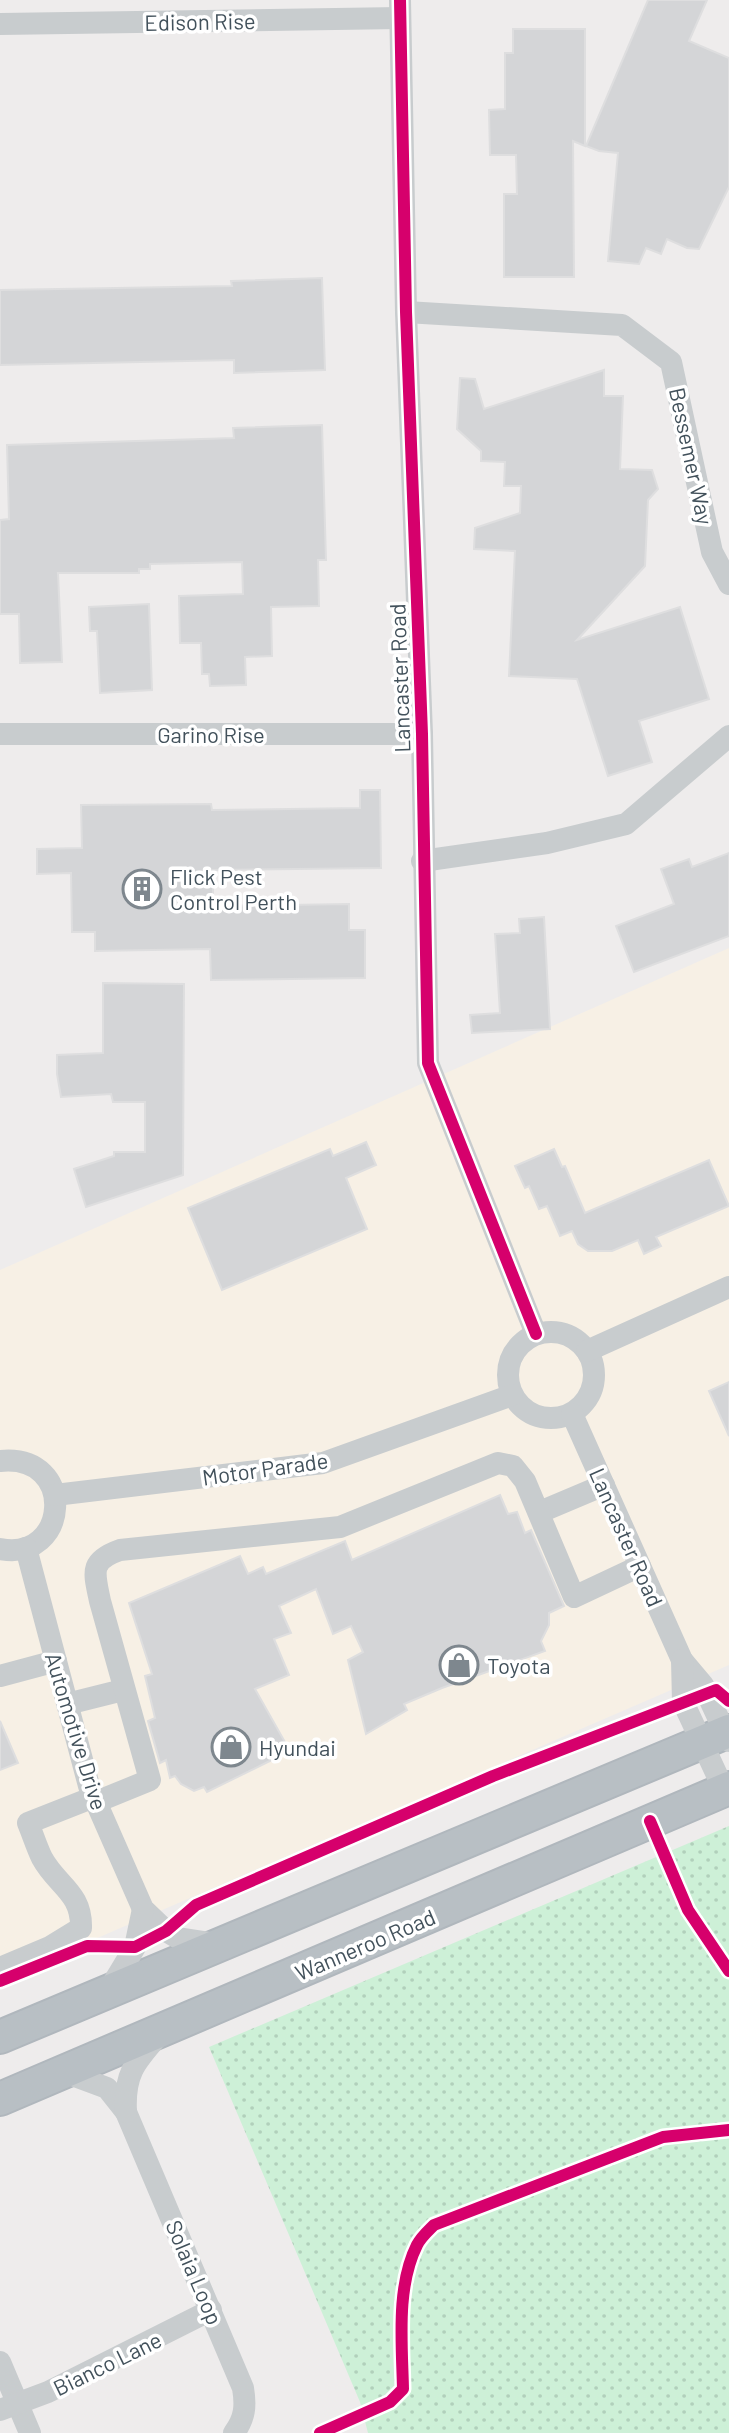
<svg xmlns="http://www.w3.org/2000/svg" width="729" height="2433" viewBox="0 0 729 2433" font-family="Barlow,sans-serif">
  <style>
    .commercial { fill: #f7f0e5 }
    .park { fill: url(#park-dots) }
    .building { fill: #d4d5d7; stroke: #dededf; stroke-width: 2 }
    .lines { fill: none; stroke-linecap: round; stroke-linejoin: round }
    .highway-casing { stroke: #b0b7bd; stroke-width: 36 }
    .minor { stroke: #c8ccce; stroke-width: 22 }
    .highway { stroke: #b8bfc4; stroke-width: 32 }
    .cycleway-casing { stroke: #fff; stroke-width: 17 }
    .cycleway { stroke: #d6006c; stroke-width: 12 }
    .labels { text-anchor: middle; dominant-baseline: central; stroke-width: 7; stroke-linejoin: round; paint-order: stroke }
    .street-label { font-size: 22px; fill: #42515b; stroke: #fff }
    .poi-label { font-size: 22px; fill: #42515b; stroke: #fff; text-anchor: start }
  </style>
  <defs>
    <pattern id="park-dots" width="8" height="8" patternUnits="userSpaceOnUse" patternTransform="scale(2)"><rect width="8" height="8" fill="#cdf0d7"/><path d="M2 2h.1M6 6h.1" fill="none" stroke="#b1d0bb" stroke-width="1.8" stroke-linecap="round"/></pattern>
  </defs>
  <rect width="100%" height="100%" fill="#eeecec"/>
  <path class="commercial" d="M729,948v717l-729,315v-710z"/>
  <path class="park" d="M729,1826v607h-361l-8,-31 -151,-355z"/>
  <g class="building">
    <path d="M648,0h59l-18,41 40,17v129l-30,62 -12,-1 -20,-9 -6,15 -15,-6 -7,16 -31,-3 10,-108 -19,-2 -13,-5z"/>
    <path d="M513,29h72v117l-12,-5 1,136h-70v-83h13l-1,-39h-26l-1,-45 16,-1v-56h8z"/>
    <path d="M322,278l3,92 -91,3v-13l-234,5v-75l232,-4 -1,-5z"/>
    <path d="M604,370v26h19l-3,73 32,1 6,19 -10,11 -3,66 -68,74 103,-33 29,92 -70,22 13,41 -44,14 -31,-97 -68,-3 6,-125 -41,-2 1,-21 45,-15 1,-27h-17l1,-24 -24,-1v-10l-24,-22 3,-51 15,1 9,30z"/>
    <path d="M322,425l4,135h-8l1,46 -48,1 1,49 -27,1 1,28 -36,1 -1,-12h-7l-1,-31h-21l-1,-47 64,-2 -1,-32 -92,2v5h-11v4h-81l4,89 -42,1 -1,-49h-19v-94l9,-1 -2,-74 227,-7 -1,-10z"/>
    <path d="M149,604l3,86 -52,3 -3,-62h-7l-1,-24z"/>
    <path d="M360,790h20l1,78 -168,2v36l136,-2v26h16v48l-154,2 -1,-31 -115,2v-19h-23l-1,-59 -34,1v-25l45,-1 -1,-43 130,-1 1,6 148,-2z"/>
    <path d="M729,853v83l-95,36 -18,-46 58,-22 -13,-35 28,-10 3,8z"/>
    <path d="M544,917l6,112 -78,4 -2,-18 30,-2 -5,-79 25,-1 -1,-14z"/>
    <path d="M103,983l81,1 -1,191 -97,32 -12,-38 40,-13v-4h31v-50h-32l-2,-8 -50,3 -4,-23v-19l46,-2z"/>
    <path d="M366,1142l10,23 -30,13 21,51 -145,61 -34,-82 142,-59 3,7z"/>
    <path d="M554,1149l8,18 3,-1 20,47 124,-53 20,46 -73,31 5,9 -17,8 -6,-14 -26,11h-24l-10,-7 -6,-13 -12,5 -13,-30 -8,3 -10,-23 -4,2 -10,-22z"/>
    <path d="M729,1382v54l-20,-45z"/>
    <path d="M500,1495l8,19 9,-2 8,21 6,-3 33,76 -15,7v12l-8,16 4,10 -103,37 -38,16 3,6 -41,24 -18,-74 15,-8 -12,-26 -18,8 -17,-45 -37,17 12,27 -17,6 15,36 -34,14 35,62 -83,41 -3,-5 -10,4 -13,-7 -6,-8 -5,2 -4,-18 -6,3 -12,-42 7,-3 -10,-42 7,-2 -23,-71 111,-47 8,18 15,-7 3,7 79,-33 7,19z"/>
    <path d="M0,1721l18,42 -18,7z"/>
  </g>
  <g class="lines">
    <g class="highway-casing">
      <g id="highway">
        <path d="M0,2037l729,-306"/>
        <path d="M0,2099l729,-311"/>
      </g>
    </g>
    <g class="minor">
      <path d="M400,0l6,312 16,422 6,329 108,271"/>
      <path d="M0,24l400,-6"/>
      <path d="M406,312l216,13 49,37 41,190 17,32"/>
      <path d="M0,734h422"/>
      <path d="M422,861l125,-18 79,-19 103,-88"/>
      <circle cx="551" cy="1375" r="43"/>
      <path d="M587,1351l142,-64"/>
      <path d="M572,1414l110,246 21,25 26,56"/>
      <path d="M0,1461c78,-8 69,102 0,88"/>
      <path d="M55,1495l268,-32 189,-68"/>
      <path d="M540,1512l64,-27"/>
      <path d="M26,1548l63,238 54,123 23,22 12,7 39,6"/>
      <path d="M682,1660l1,42 41,88"/>
      <path d="M0,1676l56,-15"/>
      <path d="M67,1704l56,-14"/>
      <path d="M96,1802l54,-22 -50,-179c-6,-29 -11,-40 20,-51l220,-23 158,-64 15,3 12,15 49,116 66,-31"/>
      <path d="M0,1968l50,-21 31,-19c1,-36 -24,-42 -39,-70 -5,-10 -9,-23 -14,-35l66,-26"/>
      <path d="M109,1990l26,-43 8,-38"/>
      <path d="M64,2072l43,16 19,24 117,276c3,18 2,30 -9,45"/>
      <path d="M126,2112c-2,-37 8,-49 32,-76"/>
      <path d="M0,2362l30,71"/>
      <path d="M0,2410l48,-18 163,-82"/>
    </g>
    <use href="#highway" class="highway"/>
    <g class="cycleway-casing">
      <g id="cycleway">
        <path d="M400,0l6,312 16,422 6,329 108,271"/>
        <path d="M650,1821l38,89 41,61"/>
        <path d="M0,1981l87,-35 48,1 31,-16 30,-26 297,-129 223,-86 13,11"/>
        <path d="M320,2433l70,-31 13,-13c-1,-46 -7,-102 14,-144 4,-8 11,-14 17,-20l229,-88 66,-7"/>
      </g>
    </g>
    <use href="#cycleway" class="cycleway"/>
  </g>
  <defs>
    <g id="building-ring" transform="scale(2)"><circle r="9.5" fill="#fff" stroke="#7e878e" stroke-width="1.5"/><path d="M-4-6H4V6H1V3H-1V6H-4ZM-2.5-4.3h1.7v1.8h-1.7ZM.8-4.3h1.7v1.8H.8ZM-2.5-1h1.7V.8h-1.7ZM.8-1h1.7V.8H.8Z" fill="#7e878e"/></g>
    <g id="shop-ring" transform="scale(2)"><circle r="9.5" fill="#fff" stroke="#7e878e" stroke-width="1.5"/><path d="M-5-2.5h2.3a2.7 3.5 0 0 1 5.4 0H5L5.5 6h-11ZM-1.5-2.5h3a1.5 2.3 0 0 0-3 0Z" fill="#7e878e"/></g>
  </defs>
  <g fill-rule="evenodd">
    <use href="#building-ring" x="142" y="889"/>
    <use href="#shop-ring" x="459" y="1665"/>
    <use href="#shop-ring" x="231" y="1747"/>
  </g>
  <g class="labels">
    <g class="street-label">
      <text transform="translate(200 21) rotate(-1)">Edison Rise</text>
      <text transform="translate(692 456) rotate(78)">Bessemer Way</text>
      <text transform="translate(399 678) rotate(-92)">Lancaster Road</text>
      <text x="211" y="734">Garino Rise</text>
      <text transform="translate(265 1468) rotate(-8)">Motor Parade</text>
      <text transform="translate(627 1537) rotate(66)">Lancaster Road</text>
      <text transform="translate(77 1731) rotate(73)">Automotive Drive</text>
      <text transform="translate(365 1944) rotate(-23)">Wanneroo Road</text>
      <text transform="translate(195 2272) rotate(67)">Solaia Loop</text>
      <text transform="translate(107 2363) rotate(-26)">Bianco Lane</text>
    </g>
    <g class="poi-label">
      <text x="170" y="876">Flick Pest<tspan x="170" dy="25">Control Perth</tspan></text>
      <text x="487" y="1665">Toyota</text>
      <text x="259" y="1747">Hyundai</text>
    </g>
  </g>
</svg>
